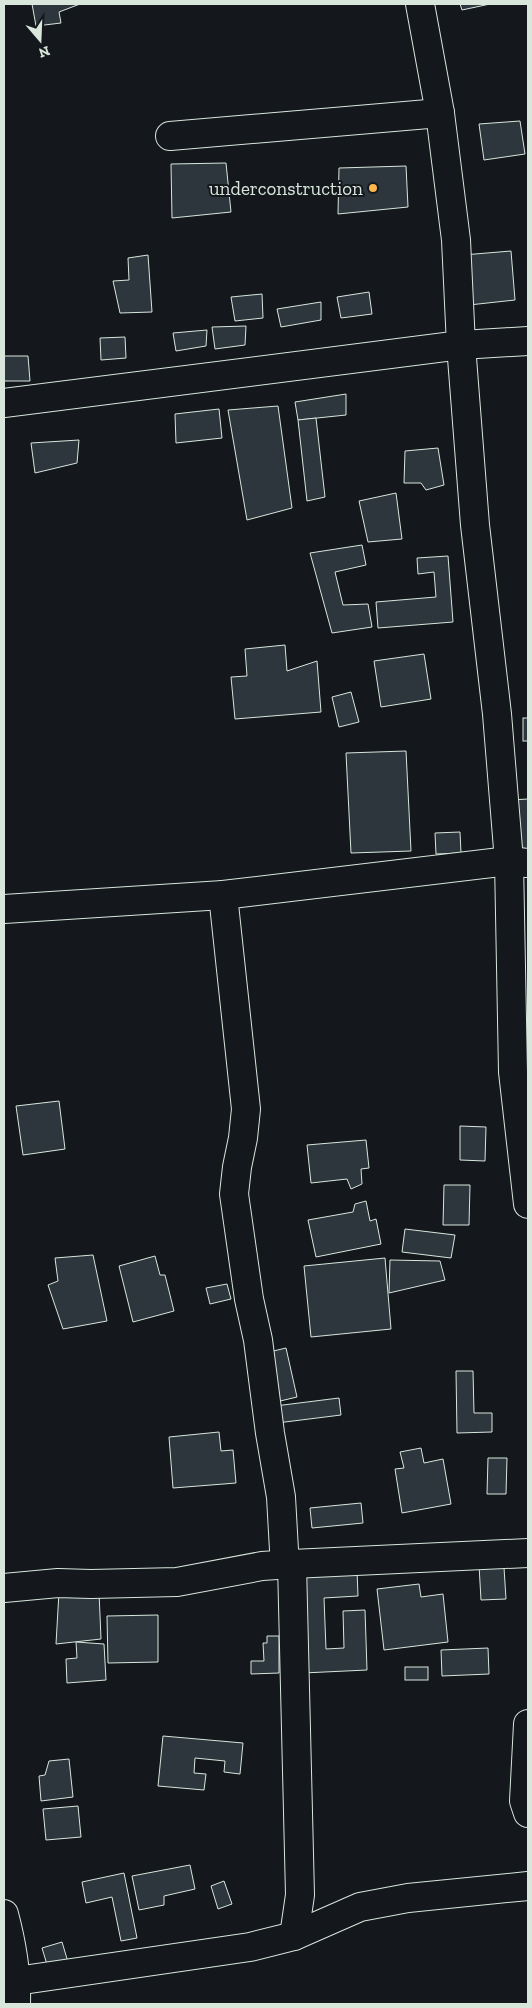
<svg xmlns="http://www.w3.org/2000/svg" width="532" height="2008" viewBox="0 0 532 2008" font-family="'Zilla Slab',serif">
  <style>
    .building { fill: #2c363c; stroke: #d8e6dc }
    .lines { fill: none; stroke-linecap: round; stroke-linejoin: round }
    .minor-casing { stroke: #d8e6dc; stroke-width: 30 }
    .minor { stroke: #14181c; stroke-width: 28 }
    .poi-dot { fill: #ffb74d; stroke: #14181c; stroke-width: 2 }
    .labels { text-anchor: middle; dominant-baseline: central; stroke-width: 4; stroke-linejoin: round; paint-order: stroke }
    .poi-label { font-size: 19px; fill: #d8e6dc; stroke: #14181c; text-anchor: end }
  </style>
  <rect width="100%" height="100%" fill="#14181c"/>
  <g class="building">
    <path d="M32,4h48l-21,8 2,11 -25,3z"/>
    <path d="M460,4h30l-28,6z"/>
    <path d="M520,121l5,33 -41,6 -5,-36z"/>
    <path d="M226,163l5,49 -59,6 -1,-54z"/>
    <path d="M406,166l2,41 -70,7 1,-46z"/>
    <path d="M511,251l4,49 -46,5 -6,-50z"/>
    <path d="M148,255l4,57 -32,1 -7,-32 16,-1 -1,-22z"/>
    <path d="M369,292l3,22 -31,4 -4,-21z"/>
    <path d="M262,294l1,24 -28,3 -4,-24z"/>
    <path d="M321,302v18l-40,7 -4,-18z"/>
    <path d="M246,326l-1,19 -30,4 -3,-22z"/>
    <path d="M207,330l-1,16 -30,5 -3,-18z"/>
    <path d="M125,337l1,21 -25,2 -1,-22z"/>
    <path d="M4,356h24l2,25h-26z"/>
    <path d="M346,394v21l-48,5 -3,-18z"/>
    <path d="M278,406l14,102 -45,12 -19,-110z"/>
    <path d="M219,409l3,29 -46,5 -1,-29z"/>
    <path d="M316,418l9,79 -18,4 -9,-81z"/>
    <path d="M79,440l-2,23 -42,10 -4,-30z"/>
    <path d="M438,448l6,37 -18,5 -5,-7h-17l1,-32z"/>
    <path d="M396,493l6,46 -34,3 -9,-41z"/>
    <path d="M362,545l4,20 -31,7 8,33 25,-1 4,23 -40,6 -22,-80z"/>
    <path d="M448,556l5,66 -75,6 -2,-26 60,-5 -2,-25 -16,2 -1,-16z"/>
    <path d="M285,645l2,26 30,-10 4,51 -86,7 -4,-42 16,-1 -2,-27z"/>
    <path d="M424,654l7,45 -50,8 -7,-46z"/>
    <path d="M351,692l8,30 -20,5 -7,-30z"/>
    <rect x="523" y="718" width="5" height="23"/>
    <path d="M406,751l5,100 -60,2 -5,-100z"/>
    <path d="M528,799v52l-14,1 -3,-52z"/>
    <path d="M460,832l1,21 -25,1 -1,-21z"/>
    <path d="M59,1101l6,48 -42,6 -7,-49z"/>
    <path d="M460,1126l26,1 -1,34 -25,-1z"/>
    <path d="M366,1140l3,28 -8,1 1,15 -11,5 -4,-10 -36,4 -4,-38z"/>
    <path d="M444,1185h26l-1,40h-26z"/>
    <path d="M366,1201l4,20 6,-2 5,25 -65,13 -8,-37 45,-8 2,-8z"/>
    <path d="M405,1229l50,6 -4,23 -49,-6z"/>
    <path d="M93,1255l14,66 -44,8 -15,-44 10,-4 -3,-23z"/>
    <path d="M155,1256l5,19h5l9,36 -41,11 -14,-56z"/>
    <path d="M385,1258l6,71 -80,8 -7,-71z"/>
    <path d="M390,1260l50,1 5,19 -56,13z"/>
    <path d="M227,1284l4,15 -21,5 -4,-16z"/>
    <path d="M286,1348l11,49 -21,5 -11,-49z"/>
    <path d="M456,1371h17l1,42h18v19l-35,1z"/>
    <path d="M339,1398l2,17 -64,8 -2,-17z"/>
    <path d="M219,1432l2,19 12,-1 3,33 -63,5 -4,-51z"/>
    <path d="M421,1448l3,15 19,-4 8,45 -49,9 -7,-44 9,-1 -4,-16z"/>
    <path d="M488,1458h19l-1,36h-19z"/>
    <path d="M361,1503l2,20 -51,5 -2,-20z"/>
    <path d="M503,1552l3,47 -25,1 -2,-35z"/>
    <path d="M357,1570l1,26 -34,2 2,51 18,-1 -1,-37 22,-1 2,60 -64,3 -5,-100z"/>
    <path d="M419,1584l2,13 22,-3 5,48 -64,8 -7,-61z"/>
    <path d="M59,1592h40l2,47 -45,5z"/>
    <path d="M158,1615v47l-50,1 -1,-47z"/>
    <path d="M267,1636h12v37l-28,1v-13h13l-1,-18h4z"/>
    <path d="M76,1642l28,2 2,36 -39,3 -1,-24 11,-1z"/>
    <path d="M488,1648l1,26 -47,2 -1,-26z"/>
    <rect x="405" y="1667" width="23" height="13"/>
    <path d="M163,1736l80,7 -3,31 -16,-2 1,-11 -30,-3 -1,15 12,1 -2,16 -46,-4z"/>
    <path d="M69,1759l4,38 -32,4 -2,-25 6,-1 4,-14z"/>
    <path d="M78,1806l3,31 -35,3 -3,-31z"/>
    <path d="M190,1865l5,24 -31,7v9l-25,5 -7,-34z"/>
    <path d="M124,1873l13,65 -16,3 -9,-44 -26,6 -4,-21z"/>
    <path d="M224,1881l8,23 -14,5 -7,-23z"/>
    <path d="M62,1942l6,20 -20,6 -6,-20z"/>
  </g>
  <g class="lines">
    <g class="minor-casing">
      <g id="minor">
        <path d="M420,4l20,109 16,127 5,105 14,180 22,189 12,147 4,211 15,132"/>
        <path d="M170,136l270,-23"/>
        <path d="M4,403l457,-58 67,-4"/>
        <path d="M223,895l23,214 -3,29 -6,29 -3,27 15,105 9,41 12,93 11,64 3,53 3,14"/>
        <path d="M4,909l219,-14 286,-34 18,2"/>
        <path d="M292,1564l8,331 -6,41"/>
        <path d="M4,1588l54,-5 33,1 86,-2 85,-16 30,-2 236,-11"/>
        <path d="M528,1724l-4,77 4,12"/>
        <path d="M4,1914c8,30 13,59 12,90"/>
        <path d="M16,1981l234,-34 44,-11 66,-29 48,-9 120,-12"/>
      </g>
    </g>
    <use href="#minor" class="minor"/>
  </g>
  <circle class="poi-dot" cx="373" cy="188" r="5"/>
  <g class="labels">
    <g class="poi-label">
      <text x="363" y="188">underconstruction</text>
    </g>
  </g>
  <rect width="532" height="2008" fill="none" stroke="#d8e6dc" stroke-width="10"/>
  <g transform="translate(40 40) rotate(161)" stroke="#14181c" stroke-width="4" paint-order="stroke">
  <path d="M0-4L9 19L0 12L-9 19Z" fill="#d8e6dc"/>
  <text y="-8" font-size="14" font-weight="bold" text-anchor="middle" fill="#d8e6dc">N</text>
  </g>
</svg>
